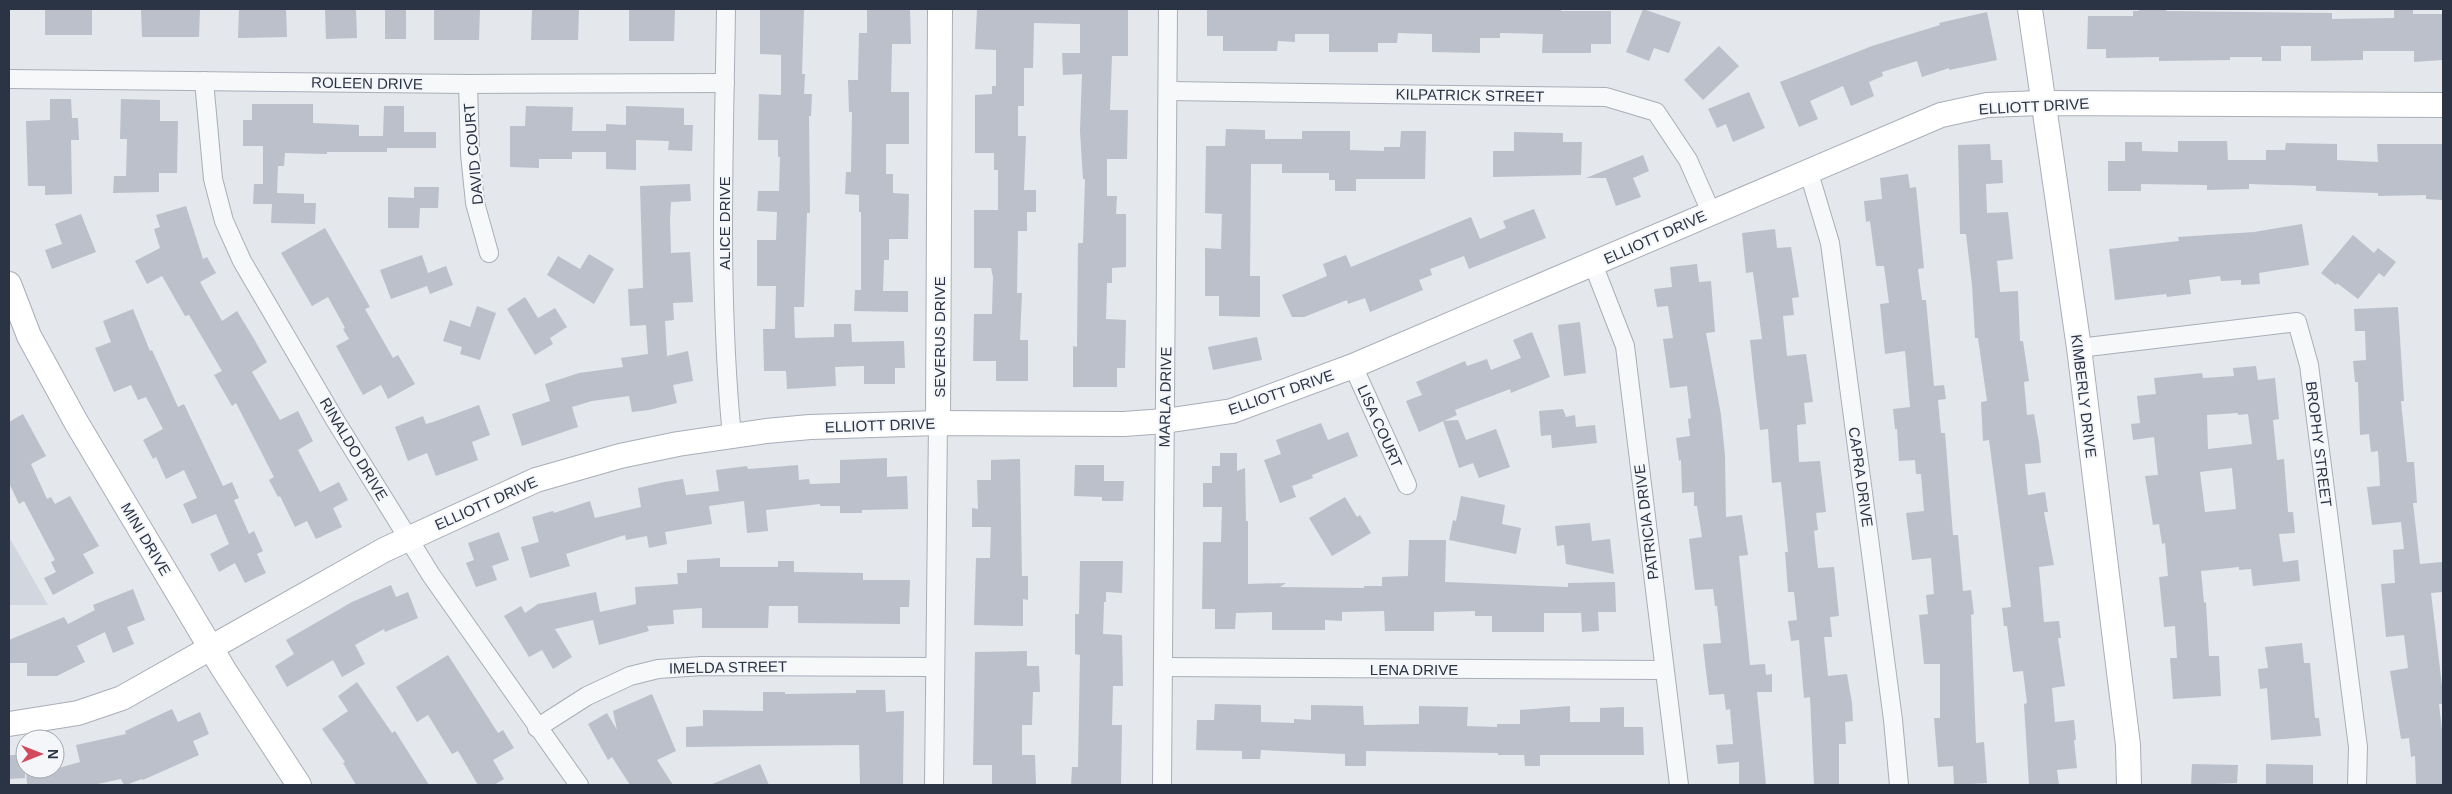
<svg xmlns="http://www.w3.org/2000/svg" width="2452" height="794" viewBox="0 0 2452 794" font-family="Arial,sans-serif">
  <style>
    .built { fill: #d2d6de }
    .building { fill: #bbc0ca; fill-rule: evenodd }
    .lines { fill: none; stroke-linecap: round; stroke-linejoin: round }
    .street-casing { stroke: #a9aeb7; stroke-width: 20 }
    .secondary-casing { stroke: #a9aeb7; stroke-width: 26 }
    .street { stroke: #f7f8fa; stroke-width: 18 }
    .secondary { stroke: #fff; stroke-width: 24 }
    .labels { text-anchor: middle; dominant-baseline: central; stroke-width: 4; stroke-linejoin: round; paint-order: stroke }
    .street-label { font-size: 15px; fill: #2b3445; stroke: #f4f6f9 }
  </style>
  <rect width="100%" height="100%" fill="#e4e7ec"/>
  <path class="built" d="M9,537l39,68h-39z"/>
  <g class="building">
    <rect x="45" y="9" width="47" height="26"/>
    <path d="M141,9h59l-1,28h-57z"/>
    <path d="M239,9h47l1,28 -49,1z"/>
    <path d="M325,9h31l1,29 -31,1z"/>
    <rect x="385" y="9" width="21" height="30"/>
    <path d="M434,9h46l-1,31h-45z"/>
    <path d="M532,9h47l-1,31h-47z"/>
    <path d="M629,9h46l-1,32h-45z"/>
    <path d="M760,9h44l-2,65h3l-1,20h8l-1,22h-2l1,97h-3l-3,94h-10l1,31 39,-1v-13h17l1,18 52,-1 1,27h-10v16h-31v-18l-29,1 1,19 -49,3 -1,-18h-22l-1,-42h12l1,-43h-19v-46h19l1,-28 -20,-1 1,-20h21l1,-34h-2v-17h-20l1,-46 22,1v-40l-21,-1z"/>
    <path d="M867,9h43l1,35h-19l-1,48h18v52h-23v30h7v19l16,1 -1,45h-19v21h-5l-1,31h25v21l-54,-1 1,-21h6v-78h-2v-17l-14,-1 1,-22h5l1,-60h-3l-1,-32h10l1,-47h8z"/>
    <path d="M977,9h151v47h-16l-2,54h18l-1,49h-20v37h10l-1,18h10v53l-14,1v15h-5l-1,36 20,1 -1,48h-8v19h-44v-41l4,1 1,-104h5l2,-64h-2l-3,-48 2,-57 -19,1 -1,-22h18v-29h-3l-43,-1 -1,45h-9v38h-6v30h8l-2,54h12v22h-9v19h-9l-1,62h5l-2,47h8v41h-32v-20h-23l1,-47h18l1,-37 -2,-9h-17v-58h24v-40h-4v-17h-19v-58l17,-1v-8h4v-36l-21,-1z"/>
    <path d="M1207,9h354v2h50v33h-20v9h-49l1,-19 -43,-1v5h-20v15l-48,-1v-18l-34,-1 -1,10h-19v9h-49v-18h-34v8l-17,-1 -1,10h-54v-15h-16z"/>
    <path d="M1643,9l38,13 -12,31 -15,-5 -5,13 -23,-9z"/>
    <path d="M2139,9h27v2l166,2v6l62,-1v-9h19v5h30v46l-29,2v-11h-51v9l-52,1v-15h-30v15h-19v-4h-32v3l-71,1v-4l-53,1v-9h-19l1,-33h45v-5h6z"/>
    <path d="M1987,12l10,48 -48,10v-2l-27,9 -5,-16 -35,11 1,4 -14,6 5,14 -23,10 -8,-20 -33,15 8,18 -19,8 -19,-45 92,-36 68,-21 -1,-2z"/>
    <path d="M1719,46l20,20 -36,34 -19,-20z"/>
    <path d="M1749,92l16,36 -32,14 -7,-18 -9,4 -9,-19z"/>
    <path d="M50,99h21l1,19h6l1,22h-8l1,54 -27,1v-9h-17l-2,-65 24,-1z"/>
    <path d="M121,99l39,1v21h18l-1,52h-18v19l-46,1 1,-17h12l1,-37h-7z"/>
    <path d="M252,104h61v19l46,2v11h24l1,-30h20v26h32v16h-49v4h-60v2l-42,-1 -1,13h-6l-1,27 27,1v9h12l-1,21 -44,-1 1,-19h-19l1,-20h9v-38h-20v-26h9z"/>
    <path d="M526,106l47,1 -1,24h34v-7l20,1v-19l58,2v17h9l-1,26 -24,-1 1,-9 -33,-1v30l-30,-1v-17h-34v7h-33v9l-29,-1v-41h15z"/>
    <path d="M1226,129l39,1v9h37v-8h48v19l34,1v-4h16l1,-16h25l-1,48h-69v12h-21v-11h-6v-7h-47v-9h-31l-1,112h10v41l-41,-1v-20h-14v-48l16,1 1,-35 -17,-1 1,-67h19z"/>
    <path d="M1514,132l49,1v9h19l-1,33 -88,2v-26h21z"/>
    <path d="M2178,141h49l1,19h38v-10h19l1,-7 51,1v16l41,2 -1,-18h66v56l-17,-1v-4l-48,1v-3l-62,-2v-5l-67,-2v5l-42,1v-5l-66,-1v7h-33v-30h17v-19h17v9l36,1z"/>
    <path d="M1990,144l1,16h11l1,23 -17,1 1,29 21,-1 5,47 -16,2 3,31 18,-1 2,50h3l6,40 -5,1 3,33 7,-1 5,29 2,20 -16,1 3,31 17,-3 3,20h-4l10,53 -15,2 5,55 15,-1 2,17h-3l7,48 -13,2 3,34 19,-2 2,20h-2l3,28 -20,2 2,15h-30l-5,-81 3,-1 -4,-32 -10,1 -6,-46h-3l-2,-18 9,-1 -22,-167 -6,1 -2,-39 6,-1 -9,-63h-3l-3,-53 -6,-51h-6l-2,-89z"/>
    <path d="M1643,155l6,16 -16,7 8,19 -25,9 -10,-28h-20z"/>
    <path d="M1908,174l2,14 6,-1 8,81 -6,1 4,31h4l8,86 10,-1 2,14 -8,1 3,33h4l8,102h5l5,56 8,-1 3,24 -3,1 5,128 8,-1 3,41 -33,2 -1,-19 -15,1 -4,-49h6v-54h-16l-5,-49 9,-1 -2,-19 8,-1 -3,-36 -19,2 -6,-47 18,-2 -3,-37h-5l-1,-14 -16,1 -2,-32h-2l-2,-20 17,-2 -5,-56 -20,3 -5,-50 9,-1 -5,-37h-8l-6,-45 -4,1 -2,-21 18,-2 -2,-21z"/>
    <path d="M690,184l1,17 -20,1 -1,17 1,34 19,-1 3,50 -20,1 1,17 -9,1 2,35 21,-5 5,30 -20,4 4,18 -28,7 -17,2 -3,-16 -37,5 -20,6 6,20 -56,19 -10,-32 38,-13 -5,-17 34,-11 44,-6 -2,-9 27,-4 -2,-29 -16,1 -2,-37 15,-1 -3,-102z"/>
    <path d="M414,187h25l-1,21h-18l-1,20h-31v-31l26,1z"/>
    <path d="M186,206l17,53 4,-2 9,16 -16,9 22,39 15,-10 17,28 13,23 -15,10 28,48 18,-9 15,30 -15,9 22,42 19,-10 9,18 -15,8 9,19 -26,12 -9,-18 -12,6 -15,-31 -2,1 -9,-17 5,-3 -38,-74 -4,3 -18,-31 8,-4 -33,-56 -4,1 -23,-40 -15,8 -12,-23 25,-13 -6,-19 6,-2 -4,-12z"/>
    <path d="M1534,209l12,29 -77,31 -5,-13 -34,13 2,6 -13,5 4,10 -53,22 -5,-14 -17,6 -1,-4 -43,17h-12l-10,-22 45,-19 -4,-12 23,-9 5,12 120,-50 9,22 26,-11 -3,-7z"/>
    <path d="M81,214l15,38 -44,17 -7,-19 17,-6 -7,-20z"/>
    <path d="M2302,224l7,41 -50,8 1,11 -19,1v-5l-20,1 -1,-5 -31,4 2,14 -24,3 -1,-3 -51,6 -6,-51 70,-8 -1,-4 76,-5z"/>
    <path d="M325,228l45,79 -5,2 28,49 5,-3 17,29 -27,15 -7,-14 -18,10 -27,-49 13,-7 -6,-10 2,-1 -17,-31 -16,9 -31,-53z"/>
    <path d="M1775,229l2,19 14,-1 8,50 -7,1 2,17 -11,1 4,40 19,-2 7,48 -9,1 2,21 -9,1 2,37 21,-1 6,51 -10,1 2,17 -4,1 4,37 16,-1 5,49 -9,1 2,20h-8l4,39 19,-2 5,29 1,18 -8,1 1,22h-7v41h-25l-4,-88 -6,1 -5,-58 -8,1 -3,-20 9,-1 -3,-28h-6l-3,-40h3l-7,-70 -9,1 -4,-54 -8,1 -5,-43 -5,-47 12,-1 -9,-67 -7,1 -4,-40z"/>
    <path d="M2353,235l21,18 4,-5 18,14 -12,15 -5,-4 -21,26 -21,-16 -1,2 -15,-12z"/>
    <path d="M589,254l25,15 -20,35 -47,-29 11,-19 22,13z"/>
    <path d="M422,255l6,18 18,-7 7,19 -23,9 -3,-8 -36,13 -11,-29z"/>
    <path d="M1697,264l2,18 12,-1 4,51 -9,1 15,82 4,41 1,61 16,-2 6,40 -9,1 11,109 15,-1 1,11 6,-1v18h-15l9,93h-27v-23l-21,2 -2,-19 17,-1 -3,-35 -4,1 -2,-16 -15,1 -4,-32 -2,-19 18,-1 -4,-37h-2l-2,-17 -18,1 -6,-51 13,-2 -5,-31h-3v-14l-12,1 -1,-33 -2,1 -3,-23 14,-2 -2,-17 3,-1 -4,-32 -17,2 -7,-49 10,-1 -5,-32 -11,1 -3,-18 18,-2 -2,-20z"/>
    <path d="M525,297l13,21 17,-10 12,19 -17,11 3,6 -18,11 -28,-46z"/>
    <path d="M477,306l19,7 -16,47 -20,-6 2,-7 -19,-6 7,-21 20,7z"/>
    <path d="M2398,307l6,94h-3l6,61h7l3,41h-4l7,61 22,-2 1,30 -12,1 12,101v10h-4l4,34v47h-27l-1,-29 -4,1 -2,-19 -8,1 -11,-68 18,-3 -4,-33 -18,2 -5,-53 14,-1 -2,-33 11,-1 -3,-27 -29,3 -5,-38 13,-1 -2,-35 -7,1 -2,-18 -9,1 -2,-53h-3l-2,-21 13,-1 -1,-29h-10l-1,-22z"/>
    <path d="M133,309l17,42 2,-1 26,57 6,-3 39,82 9,-4 7,16 -5,2 15,34 5,-3 9,20 -6,3 9,19 -21,10 -10,-20 -16,9 -9,-18 19,-10 -13,-30 -24,10 -9,-20 14,-6 -13,-28 -18,9 -10,-22 -3,2 -10,-19 20,-11 -17,-32 -8,3 -7,-15 -17,7 -14,-32 -5,-12 16,-6 -8,-21z"/>
    <path d="M1580,322l6,51 -22,3 -6,-51z"/>
    <path d="M1532,332l18,45 -39,16 -1,-4 -55,21 2,5 -38,17 -13,-31 16,-6 -6,-13 49,-21 2,5 20,-7 4,11 30,-12 -8,-18z"/>
    <path d="M1257,337l5,23 -49,10 -5,-23z"/>
    <path d="M2256,366l2,14 17,-2 4,41 -6,1 4,40 7,-1 4,53h5l2,21 -16,1 4,28 15,-2 2,21 -47,5 -2,-17 -12,1v-3l-38,4 3,32 2,-1 3,54h10l2,40 -48,3 -3,-41h7l-2,-32 -11,1 -5,-50 9,-1 -3,-33 -3,1 -3,-20 -6,1 -8,-49 13,-1 -4,-38 -21,3 -2,-16 9,-1 -3,-27 19,-2 -2,-16 48,-5 1,5 31,-2 -1,-8zM2238,413v2l10,-1 4,30 -44,5 -1,-34zM2232,468l4,41 -31,3 -5,-40z"/>
    <path d="M479,405l11,30 -18,7 6,18 -42,16 -9,-23 -19,8 -13,-34 28,-11 3,8 10,-3z"/>
    <path d="M1563,409l3,8 9,-2 1,12 19,-2 2,18 -45,5 -1,-13 -10,1 -2,-25z"/>
    <path d="M23,414l23,42 -15,8 16,35 4,-2 4,7 15,-8 29,50 -16,8 11,19 -41,22 -9,-17 12,-6 -5,-10 4,-2 -31,-59 -5,3 -10,-21v-61z"/>
    <path d="M1458,420l8,20 30,-11 14,38 -31,11 -6,-15 -14,5 -16,-47z"/>
    <path d="M1321,423l7,17 20,-8 10,24 -46,19 1,3 -21,8 4,11 -16,6 -16,-43 17,-6 -5,-14z"/>
    <path d="M1220,453h17v18l8,-3 1,53h2v63l38,-1 -6,4 84,1v-2h18v-9l26,-1 1,-36h37l-1,42 123,5v-4l47,-1 1,30h-18l1,19 -17,1 -1,-19h-37v19h-52v-16h-17v-5l-41,1v19h-49l-1,-20 -42,1v9l-17,-1v10h-53v-18l-36,1 -1,16h-20v-20h-13l1,-67h18l1,-35h-19v-24h9v-17h8z"/>
    <path d="M887,458v19l20,-1 1,33 -46,1v3h-22v-7h-20v-2l-54,6 2,21 -21,2 -3,-32 -35,5 3,18 -47,8 2,12 -18,4 -2,-12 -21,4 -1,-5 -59,19 4,12 -40,12 -9,-31 18,-5 -7,-25 21,-6 1,2 36,-12 5,17 46,-11 -3,-19 26,-6 19,-3 3,16 33,-4 -3,-21 31,-4 1,3 50,-4 1,15 10,-1 1,5 30,-1v-23z"/>
    <path d="M1020,459l2,117h6v24l-5,-1v27l-49,-1 2,-67h14l1,-31h-19v-19l6,1 -1,-29h14v-20z"/>
    <path d="M1075,465h29v16h20l-1,20h-21v-4l-28,-1z"/>
    <path d="M1461,496l44,9 -3,19 19,4 -5,26 -67,-14 4,-20 3,1z"/>
    <path d="M1345,497l12,20 3,-2 11,18 -39,23 -23,-38z"/>
    <path d="M1590,523l2,18 18,-2 4,35 -48,-10 -2,-19 -7,1 -2,-20z"/>
    <path d="M499,532l10,28 -17,6 5,14 -21,7 -10,-24 8,-3 -6,-17z"/>
    <path d="M720,558v9h58v-6h16v11l69,1v7h47l-1,27h-9v17l-102,-1v-17h-29l-1,22h-66v-20l-29,2 1,14 -27,2 2,5 -50,14 -6,-25 -38,9 17,28 -19,12 -11,-19 -13,7 -25,-41 17,-10 4,7 13,-9 58,-12 4,20 36,-8 -1,-17 43,-3 -1,-11h10v-13z"/>
    <path d="M1080,561h43l-1,32 -16,-1v10h-2l-1,32 19,1 1,51h-10l-1,39h10l-1,60h-50l1,-18h6l2,-112 -5,-1v-40h4z"/>
    <path d="M391,585l5,12 12,-5 10,26 -33,14 -1,-3 -29,16 10,19 -23,13 -9,-17 -46,27 -12,-21 19,-12 -8,-14 66,-38z"/>
    <path d="M133,589l12,31 -18,7 7,17 -21,9 -8,-21 -28,14 8,16 -28,14h-30v-13h-18v-23l55,-23 4,7 27,-14 -2,-5z"/>
    <path d="M2302,643l2,20h6l5,55h4l2,18 -50,4 -4,-52 -7,1 -2,-20 10,-1 -3,-21z"/>
    <path d="M1027,651v15h12l1,26h-7l-1,33h-10v30h13l1,29h-44v-19h-19l2,-113z"/>
    <path d="M448,655l50,78 5,-3 11,18 -21,12 11,19 -10,6h-16l-20,-34 -6,3 -24,-39 -11,7 -21,-35z"/>
    <path d="M357,682l35,51 3,-2 34,54h-73l-13,-22 2,-1 -23,-33 26,-18 -10,-15z"/>
    <path d="M856,690h29l1,22 18,-1 -1,74h-43l-1,-40 -173,2v-20l17,-1v-16l60,1v-19h22v2l71,-1z"/>
    <path d="M652,694l24,57 -19,9 16,25h-43l-18,-28 -4,3 -20,-36 19,-11 10,17 -4,-19z"/>
    <path d="M1215,704l46,1v17l33,1v-4l17,1v-15l52,1 1,19 55,-1v-18l49,1 -1,19 30,1v-3h23v-14l50,-4v16h30v-14l24,-1v20h19l1,28h-104v11h-15l-1,-11h-26v-2l-132,-2v15h-21v-12l-84,-4 -1,9h-18v-8l-46,-1 1,-30h17z"/>
    <path d="M172,709l6,13 22,-10 9,22 -16,7 6,14 -56,25 -1,-1 -16,6h-2l-3,-6 -28,6h-66l-1,-16h29l25,-7 -4,-17 50,-11 -1,-3z"/>
    <path d="M9,755h16v23l-16,1z"/>
    <path d="M760,764l9,21h-59l38,-16z"/>
    <path d="M2192,764l46,1 -1,18 -46,2z"/>
    <path d="M2266,764l47,1v20h-47z"/>
  </g>
  <g class="lines">
    <g class="street-casing">
      <g id="street">
        <path d="M726,9c-2,142 -8,286 6,427"/>
        <path d="M9,79l459,5 257,-1"/>
        <path d="M204,81l9,98 11,42 18,40 93,159 96,155 148,210"/>
        <path d="M468,84l2,70 5,49 14,50"/>
        <path d="M1168,91l438,6 50,15 32,48 23,52"/>
        <path d="M1809,173l21,70 63,477 6,65"/>
        <path d="M1593,264l32,82 54,439"/>
        <path d="M2079,348l218,-26 12,43 49,382 -1,38"/>
        <path d="M1353,366l54,119"/>
        <path d="M1163,667l501,3"/>
        <path d="M537,728l50,-32 43,-20 28,-7 44,-3 232,1"/>
        <path d="M934,785l4,-362"/>
        <path d="M1162,785l6,-776"/>
      </g>
    </g>
    <g class="secondary-casing">
      <g id="secondary">
        <path d="M2030,9l49,339 49,397 1,40"/>
        <path d="M9,284l20,52 47,86 148,248 75,115"/>
        <path d="M938,423l2,-414"/>
        <path d="M9,724l69,-11 44,-15 262,-148 152,-70 84,-24 58,-12 88,-13 44,-4 128,-4 186,1 41,-3 67,-10 121,-45 588,-251 46,-10 55,-2 401,2"/>
      </g>
    </g>
    <use href="#street" class="street"/>
    <use href="#secondary" class="secondary"/>
  </g>
  <g class="labels">
    <g class="street-label">
      <text transform="translate(367 83) rotate(1)">ROLEEN DRIVE</text>
      <text transform="translate(1470 95) rotate(1)">KILPATRICK STREET</text>
      <text transform="translate(2034 106) rotate(-3)">ELLIOTT DRIVE</text>
      <text transform="translate(473 154) rotate(-95)">DAVID COURT</text>
      <text transform="translate(724 223) rotate(-90)">ALICE DRIVE</text>
      <text transform="translate(1655 237) rotate(-24)">ELLIOTT DRIVE</text>
      <text transform="translate(939 337) rotate(-90)">SEVERUS DRIVE</text>
      <text transform="translate(1281 392) rotate(-19)">ELLIOTT DRIVE</text>
      <text transform="translate(2084 396) rotate(83)">KIMBERLY DRIVE</text>
      <text transform="translate(1165 397) rotate(-89)">MARLA DRIVE</text>
      <text transform="translate(880 425) rotate(-2)">ELLIOTT DRIVE</text>
      <text transform="translate(1380 426) rotate(66)">LISA COURT</text>
      <text transform="translate(2319 444) rotate(83)">BROPHY STREET</text>
      <text transform="translate(354 449) rotate(59)">RINALDO DRIVE</text>
      <text transform="translate(1861 477) rotate(82)">CAPRA DRIVE</text>
      <text transform="translate(486 503) rotate(-24)">ELLIOTT DRIVE</text>
      <text transform="translate(1646 522) rotate(-97)">PATRICIA DRIVE</text>
      <text transform="translate(146 539) rotate(59)">MINI DRIVE</text>
      <text transform="translate(728 667) rotate(-1)">IMELDA STREET</text>
      <text x="1414" y="669">LENA DRIVE</text>
    </g>
  </g>
  <rect width="2452" height="794" fill="none" stroke="#2b3445" stroke-width="20"/>
  <g transform="translate(40 754) rotate(90)"><circle r="24" fill="#f4f6f9" stroke="#a4a8b1"/>
  <path d="M0-4L9 19L0 12L-9 19Z" fill="#d1495b"/>
  <text y="-8" font-size="14" font-weight="bold" text-anchor="middle" fill="#2b3445">N</text>
  </g>
</svg>
